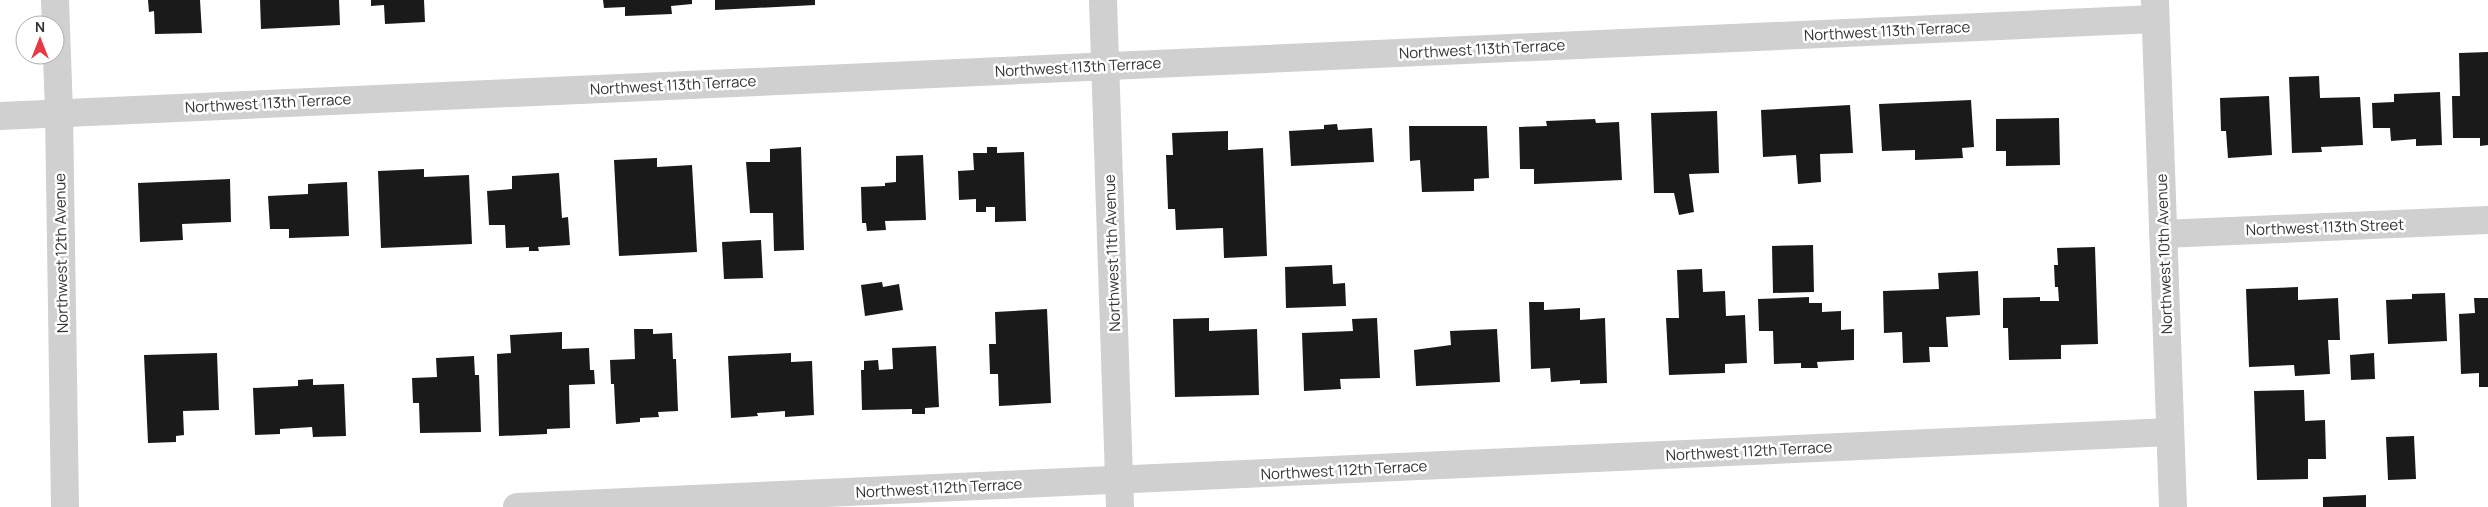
<svg xmlns="http://www.w3.org/2000/svg" width="2488" height="507" viewBox="0 0 2488 507" font-family="Manrope,sans-serif">
  <style>
    .building { fill: #1a1a1a }
    .lines { fill: none; stroke-linecap: round; stroke-linejoin: round }
    .minor { stroke: #d0d0d0; stroke-width: 28 }
    .tertiary { stroke: #d0d0d0; stroke-width: 28 }
    .labels { text-anchor: middle; dominant-baseline: central; stroke-width: 5; stroke-linejoin: round; paint-order: stroke }
    .street-label { font-size: 15px; fill: #333; stroke: #fff }
  </style>
  <rect width="100%" height="100%" fill="#fff"/>
  <g class="building">
    <path d="M148,0h52l2,33 -47,1 -1,-23 -5,1z"/>
    <path d="M260,0h79l1,25 -79,4z"/>
    <path d="M371,0h53l1,22 -40,2 -1,-19 -13,1z"/>
    <path d="M603,0h89v4l-21,2 1,8 -47,2v-9l-21,1z"/>
    <path d="M715,0h100v5l-100,5z"/>
    <path d="M2488,52v93l-8,1v-8h-27l-1,-42h8l-1,-43z"/>
    <path d="M2319,76l1,22 40,-1 3,48 -42,2 1,5 -30,1 -3,-76z"/>
    <path d="M2440,92l2,53 -26,1v-7l-25,2 -1,-13h-17l-1,-25 22,-1v-8z"/>
    <path d="M2269,96l3,59 -44,3 -2,-27h-5l-1,-33z"/>
    <path d="M1971,100l3,47 -12,1 1,10 -48,2v-10l-33,1 -3,-47z"/>
    <path d="M1850,105l3,48 -33,1 1,28 -23,2 -2,-29 -33,2 -2,-47z"/>
    <path d="M1717,111l2,62 -30,1 5,38 -15,3 -5,-22h-20l-3,-80z"/>
    <path d="M2059,118l1,47 -54,1v-15h-10v-32z"/>
    <path d="M1595,119l1,4 23,-1 3,58 -88,4v-15h-14l-1,-42 28,-1 -1,-5z"/>
    <path d="M1337,124l1,6 34,-2 2,34 -83,4 -2,-35 35,-2v-4z"/>
    <path d="M1409,126h78l2,52 -15,1v12l-52,1 -2,-32 -10,1z"/>
    <path d="M1228,131v19l35,-2 4,108 -43,2 -1,-30 -47,2 -1,-21h-7l-2,-54h7l-1,-22z"/>
    <path d="M801,147l3,103 -30,1 -1,-38h-23l-4,-51h24v-13z"/>
    <path d="M987,147h10v6l27,-1 2,69 -31,1v-15h-9v5h-10v-13l-17,1 -1,-29 16,-1 -1,-17h14z"/>
    <path d="M923,155l3,65 -41,1 1,9 -19,1 -1,-8h-4l-1,-36 24,-1v-3l11,-1v-26z"/>
    <path d="M657,158v9l35,-2 5,87 -78,4 -5,-96z"/>
    <path d="M424,169v8l45,-2 3,69 -91,4 -3,-77z"/>
    <path d="M559,173l3,45 6,-1 2,28 -32,2 1,4h-10v-4l-23,1 -1,-23h-16l-2,-34 25,-2v-13z"/>
    <path d="M230,179l1,43 -49,2 1,16 -43,2 -2,-59z"/>
    <path d="M347,182l2,54 -60,2v-9h-19l-2,-33 40,-2v-10z"/>
    <path d="M761,240l2,38 -39,1 -2,-37z"/>
    <path d="M1813,245l1,47 -41,1 -1,-47z"/>
    <path d="M2095,247l3,97 -37,1v14l-52,1 -1,-32h-5v-30l37,-1v4h19l-1,-14h-3l-1,-22h4l-1,-17z"/>
    <path d="M1332,265l1,19 12,-1 1,23 -60,2 -1,-41z"/>
    <path d="M1702,269l1,23 22,-1 1,25 19,-1 2,48 -22,1v9l-56,2 -3,-57h13l-2,-48z"/>
    <path d="M1978,271l2,44 -34,2 2,30h-19l1,15 -27,1 -1,-31 -18,1 -1,-42 56,-2 -1,-16z"/>
    <path d="M882,282l1,5 16,-3 4,26 -38,6 -4,-31z"/>
    <path d="M2298,287v13l40,-2 2,42h-12l2,34 -35,2 -1,-11 -45,2 -3,-78z"/>
    <path d="M2445,293l2,48 -59,3 -2,-44 26,-1v-5z"/>
    <path d="M1809,297v6h13v9l19,-1v19l13,-1v31l-37,2 1,6h-17v-5l-27,1 -1,-33h-14l-1,-32z"/>
    <path d="M2474,298h14v89h-9v-14l-18,1 -2,-60 16,-1z"/>
    <path d="M1529,302h15v8l36,-2v12l25,-2 2,65 -27,1v-4l-29,2 -1,-14 -19,1z"/>
    <path d="M1047,309l4,94 -52,3 -1,-32h-8l-1,-30h7l-1,-32z"/>
    <path d="M1209,318v13l48,-2 2,66 -84,2 -2,-78z"/>
    <path d="M1377,318l3,60 -40,1 1,10 -37,2 -2,-58 51,-2 -1,-12z"/>
    <path d="M634,329h19v5l19,-1 1,26h3l2,52 -20,1 1,5 -19,1v4l-24,2 -2,-40h-3l-1,-24 25,-1z"/>
    <path d="M1497,329l3,53 -84,4 -2,-36 37,-5 -1,-14z"/>
    <path d="M562,332v17l27,-1 1,22h4l1,14 -26,1 1,43 -23,1v5l-48,2 -2,-82 14,-1 -1,-18z"/>
    <path d="M936,346l3,61 -14,1v6h-13v-5l-50,1 -1,-40h3v-9l14,-1 1,10 14,-1 -1,-21z"/>
    <path d="M217,353l2,57 -36,1 1,24 -8,1v6l-28,1 -4,-88z"/>
    <path d="M791,353v9l21,-1 2,54 -29,2v-6l-28,2 1,3 -27,2 -3,-62z"/>
    <path d="M2374,353l1,26 -24,1 -1,-25z"/>
    <path d="M474,356l1,19h4l2,57 -61,1 -1,-30h-6l-1,-25 25,-1 -1,-19z"/>
    <path d="M313,379v6l31,-1 2,52 -33,1 -1,-10 -32,2v5l-25,1 -2,-47 45,-2v-6z"/>
    <path d="M2304,390l1,31 20,-1 1,39h-18v20l-51,1 -3,-89z"/>
    <path d="M2414,436l2,43 -28,1 -2,-43z"/>
    <path d="M2366,495v12h-43v-10z"/>
  </g>
  <g class="lines">
    <g class="minor">
      <path d="M1103,0l17,507"/>
      <path d="M2155,1l18,506"/>
      <path d="M0,116l2155,-97"/>
      <path d="M2163,234l325,-14"/>
      <path d="M517,507l1653,-75"/>
    </g>
    <path class="tertiary" d="M55,0l4,112 6,395"/>
  </g>
  <g class="labels">
    <g class="street-label">
      <text transform="translate(1887 31) rotate(-3)">Northwest 113th Terrace</text>
      <text transform="translate(1482 49) rotate(-3)">Northwest 113th Terrace</text>
      <text transform="translate(1078 67) rotate(-3)">Northwest 113th Terrace</text>
      <text transform="translate(673 85) rotate(-3)">Northwest 113th Terrace</text>
      <text transform="translate(268 103) rotate(-3)">Northwest 113th Terrace</text>
      <text transform="translate(2325 227) rotate(-2)">Northwest 113th Street</text>
      <text transform="translate(61 253) rotate(-91)">Northwest 12th Avenue</text>
      <text transform="translate(1112 253) rotate(-92)">Northwest 11th Avenue</text>
      <text transform="translate(2164 254) rotate(-92)">Northwest 10th Avenue</text>
      <text transform="translate(1749 451) rotate(-3)">Northwest 112th Terrace</text>
      <text transform="translate(1344 470) rotate(-3)">Northwest 112th Terrace</text>
      <text transform="translate(939 488) rotate(-3)">Northwest 112th Terrace</text>
    </g>
  </g>
  <g transform="translate(40 40)"><circle r="24" fill="#ffffff" stroke="#adadad"/>
  <path d="M0-4L9 19L0 12L-9 19Z" fill="#e63946"/>
  <text y="-8" font-size="14" font-weight="bold" text-anchor="middle" fill="#333333">N</text>
  </g>
</svg>
